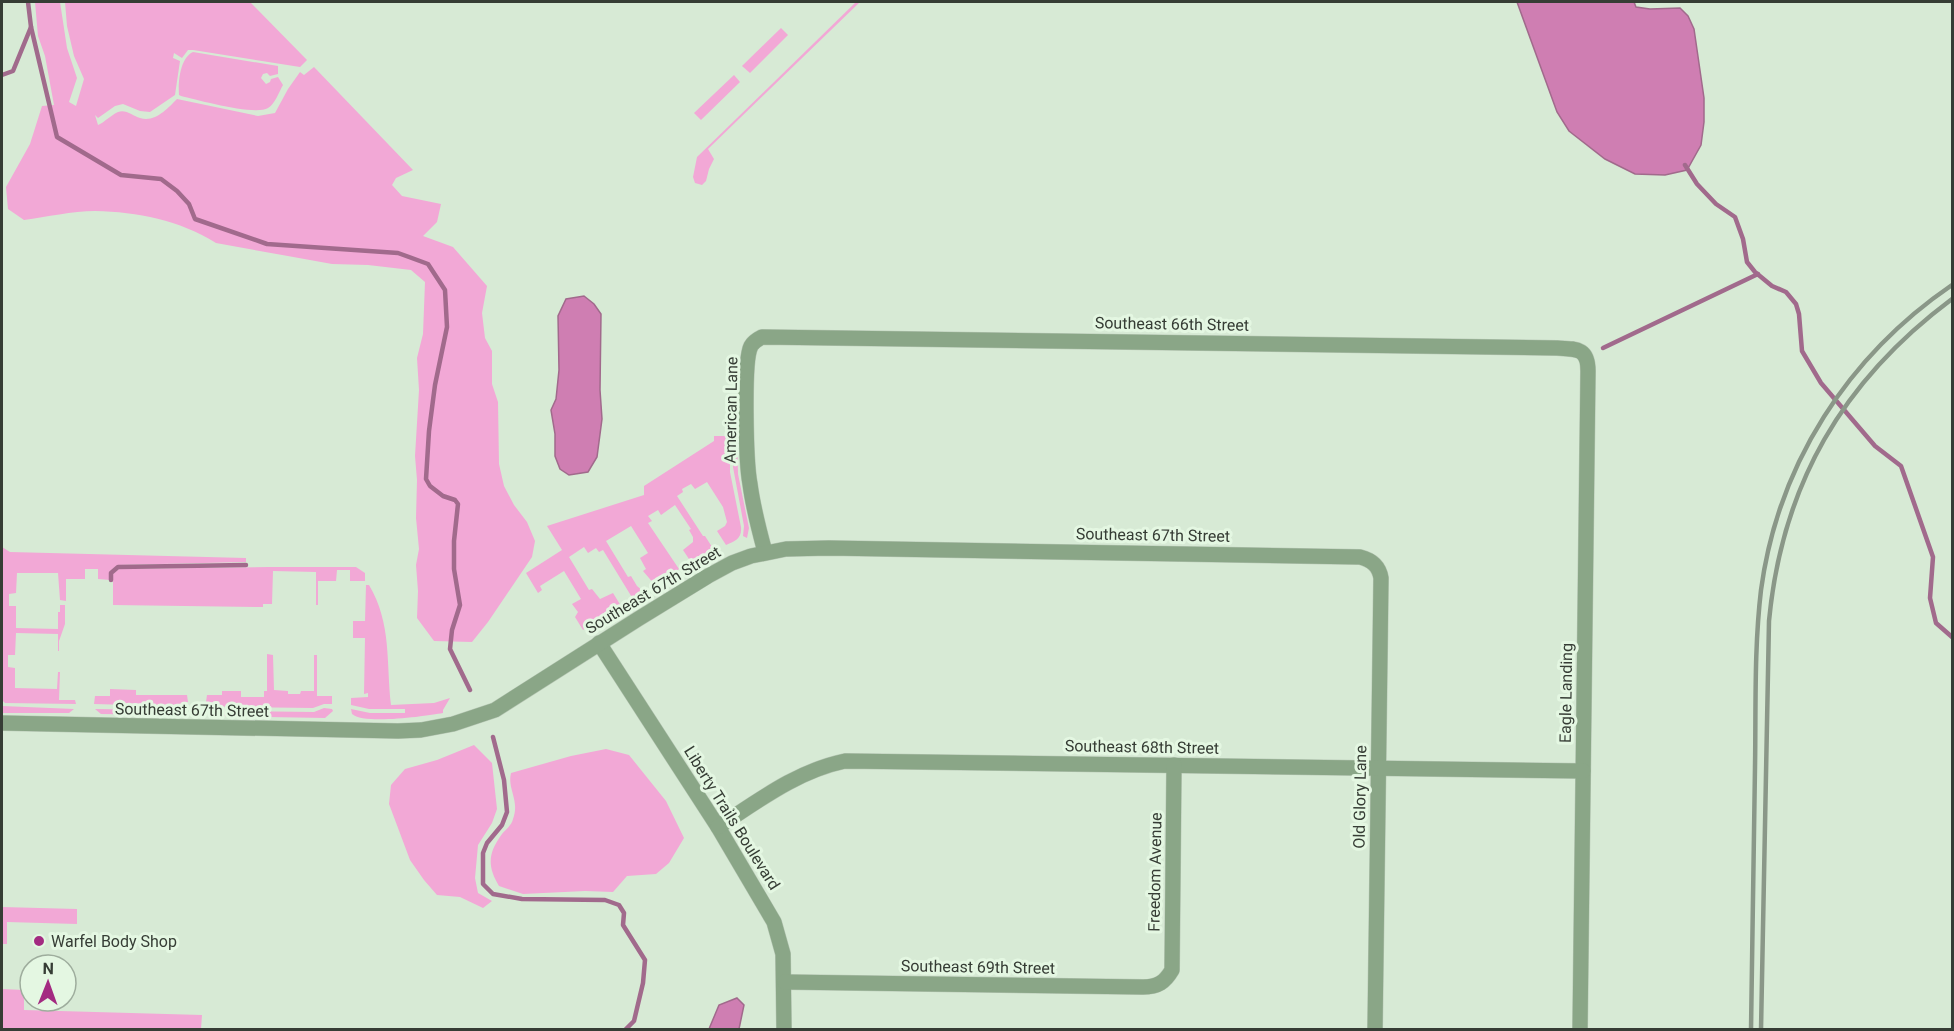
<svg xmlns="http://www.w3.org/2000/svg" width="1954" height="1031" viewBox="0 0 1954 1031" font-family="Roboto,sans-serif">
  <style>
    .green { fill: #f2a8d6 }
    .water { fill: #cf7eb2; stroke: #a16a8c; stroke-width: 1.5 }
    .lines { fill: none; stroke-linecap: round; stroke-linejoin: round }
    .stream { stroke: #a16a8c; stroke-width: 4.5 }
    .minor-casing { stroke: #b7c7b5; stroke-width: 16 }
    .minor { stroke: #8aa687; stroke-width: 15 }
    .rail { stroke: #8a9788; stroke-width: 4.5 }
    .poi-dot { fill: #a32a81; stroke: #e4f7e2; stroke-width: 2 }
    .labels { text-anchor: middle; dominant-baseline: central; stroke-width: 6; stroke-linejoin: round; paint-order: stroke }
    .street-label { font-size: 16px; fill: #363d35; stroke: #e4f7e2 }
    .poi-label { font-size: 16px; fill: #363d35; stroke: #e4f7e2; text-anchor: start }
  </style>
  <rect width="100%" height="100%" fill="#d7ead5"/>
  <g class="green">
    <path d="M35,2h25l7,46 10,30 -8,24 7,4 8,-27 -10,-23 -7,-30 -2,-24h185l57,58 -7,7 -107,-17h-5l-6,8 -8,-5 -1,5 7,3 -5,34 -25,17 -10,-1 -17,-7 -8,2 -17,12 -3,-3 3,10c7,-3 13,-10 20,-13 8,-3 15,4 22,6 15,5 28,-10 37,-19l81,17 17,-3 13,-24 12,-17 4,3 10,-8 99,103 -17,8 -4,7 10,11 39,8 -4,18 -14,14 30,11 34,39 -5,27 3,25 7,13v33l6,18 1,62 5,22 10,19 13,17 8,19 -3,16 -44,65 -16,20 -38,-1 -17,-23 1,-27 -2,-26 3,-16 -3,-31 1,-38 -2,-24 4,-66 -2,-32 6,-24 2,-52 -14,-12 -43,-5 -36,-1 -116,-21c-37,-23 -78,-31 -121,-32 -23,0 -48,6 -71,9l-16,-11 -2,-22 24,-43 12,-38 12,-1 -9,-49 -7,-20z"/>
    <path d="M856,2h4l-152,147 6,10 -5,10 -3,12 -4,4 -7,-2 -2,-6 4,-20z"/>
    <path d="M781,28l7,7 -38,38 -8,-7z"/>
    <path d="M193,52l85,14v8l-8,2 -3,-3 -4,1 -2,4 5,6 4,-2 1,-3 7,-2 5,8c-4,7 -8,19 -15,23 -13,8 -70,-8 -87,-12l-2,-1c-1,-13 1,-37 14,-43z"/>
    <path d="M734,75l6,7 -39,38 -7,-7z"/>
    <path d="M714,436h16v36l11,55c1,11 -5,14 -15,18l-9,-14 8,-5 2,-4 -4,-15 -16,-25 -12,7 -4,-5 -9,5 1,3 -6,4 26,40h2l9,14 -23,12 -8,-12 10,-8v-5l-4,-7 2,-1 -16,-24 -14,10 -3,-5 -10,6 4,5 -4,2 31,46 -24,16 -12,-14 3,-2 -6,-11 8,-5 -17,-27 -25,15 22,36 3,-1 6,10 7,6 -11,7 -30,-49 -4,2 -3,-4 -8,5 -4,-6 -15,10 20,33 3,-1 8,10 13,-6 8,13 -38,24 -8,-13 3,-5 -6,-8 9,-5 -17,-28 -24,15 2,4 -4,3 -12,-20 36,-23 -15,-24 97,-31v-9l70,-45z"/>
    <path d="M732,436l5,1 1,37 11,54 -2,10 -4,-2 1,-10 -11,-59z"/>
    <path d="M2,547l8,5 236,6v4l-128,3 -8,6v9l-12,-1v-10h-13v10h-19v22l-6,-1 -2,-27h-41l-1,20 -7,1v12h7v22l42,1v-17h2v-7h5v19l-6,17v10h-1v-17l-42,-1 -1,22h-7v12l7,1v20l42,1 1,-17h2l-1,28h16l1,4 -71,-1 -3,-3z"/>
    <path d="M268,567h88l9,6v8h-15v-11h-13l-1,11h-18v24h-2v-33l-43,-1 -1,33h-9v3l-150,-2v-31l6,-5z"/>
    <path d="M366,585h3c23,39 17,77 22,120l43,-2 16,-5 -7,12v3c-17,3 -79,12 -91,1l-1,-5 19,4h35v-4h-36l-18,-4v-7l17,-1v-4l-4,1 1,-56h-12v-17h12z"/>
    <path d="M267,654l6,1 1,35 14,1v3h12l1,-3h13v-36h3v41h15v8h-8l-11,4 -87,-1 -20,-5 1,-7h15v-4h19v6h23v-6h3z"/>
    <path d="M110,689l26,1v5h51l1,7 -20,4 -74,-2 1,-8h15z"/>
    <path d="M2,706l72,3 -5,4h-67z"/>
    <path d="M183,706l4,1 1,1 -8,7 -79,-1 -6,-5 73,1z"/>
    <path d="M206,707l19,4 89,1 10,-4 8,1 1,2 -8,7 -111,-2 -6,-4z"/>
    <path d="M474,745l18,18 5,46 -5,14 -14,22 -3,33 3,15 14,8 -9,7 -23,-11 -23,-2 -13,-15 -14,-20 -21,-56 2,-19 14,-16 32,-9z"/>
    <path d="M606,749l23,6 37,46 18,37 -15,25 -13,11 -29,2 -14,16 -28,-1 -62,3 -24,-8c-12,-20 -11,-33 3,-52 3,-4 10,-9 11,-15 7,-19 -6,-30 -2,-46l60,-17z"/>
    <path d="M2,907l75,2v15l-70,-2v22h-5z"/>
    <path d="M2,989l22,1v20l178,5 -1,14h-199z"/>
  </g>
  <g class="water">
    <path d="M1517,2h117l2,5 14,2 30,-1 8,8 6,13 10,69v24l-3,23 -14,25 -22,5 -30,-1 -30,-15 -36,-28 -12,-19z"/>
    <path d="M584,296l10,8 7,10 -1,76 2,29 -5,38 -9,15 -19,3 -9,-6 -5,-13v-22l-4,-24 5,-11 3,-29 -1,-54 8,-17z"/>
    <path d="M737,998l7,7 -5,24h-30l10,-24z"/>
  </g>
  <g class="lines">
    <g class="stream">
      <path d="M28,2l3,25 26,110 64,38 40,4 16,12 12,13 6,15 72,25 131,9 30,11 17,26 2,37 -12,58 -6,46 -3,48 4,7 13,10 12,4 3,4 -4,37v28l6,36 -8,25 -2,19 20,41"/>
      <path d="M2,75l11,-4 18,-44"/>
      <path d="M1685,165l12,19 19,20 19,13 8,22 4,23 8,10 17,14 14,6 10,12 3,10 3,37 19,32 54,63 26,20 32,91 -3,41 6,25 16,14"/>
      <path d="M1603,348l155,-74"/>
      <path d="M111,580v-7l7,-6 128,-2"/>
      <path d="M493,737l11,43 3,32 -5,13 -15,18 -4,10v31l10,10 29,5 83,1 14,5 5,8 -1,12 22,35 -2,23 -9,38 -9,9"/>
    </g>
    <g class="minor-casing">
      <g id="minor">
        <path d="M765,552c-6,-22 -12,-45 -15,-68 -4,-21 -7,-123 1,-138 3,-5 7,-7 11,-9l795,11c20,1 31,0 31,23l-8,659"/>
        <path d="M599,643l119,184 56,95 9,32 1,76"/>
        <path d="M2,723l396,8 23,-1 32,-6 42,-14 143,-91 70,-43 24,-13 19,-7 35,-7 43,-1 531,9c12,3 19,9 21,21l-6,452"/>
        <path d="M718,827c40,-26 79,-56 127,-66l738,10"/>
        <path d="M785,982l358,5c15,0 22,-5 29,-17l2,-205"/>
      </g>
    </g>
    <use href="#minor" class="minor"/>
    <g class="rail">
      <path d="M1751,1030c1,-88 2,-176 4,-263 1,-59 -1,-118 6,-177 17,-126 87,-234 191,-305"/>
      <path d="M1761,1030l8,-409c13,-136 73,-240 183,-322"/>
    </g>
  </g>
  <circle class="poi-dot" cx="39" cy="941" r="6"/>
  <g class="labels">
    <g class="street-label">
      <text transform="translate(1172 324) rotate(1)">Southeast 66th Street</text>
      <text transform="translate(731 410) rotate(-89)">American Lane</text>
      <text transform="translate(1153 535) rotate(1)">Southeast 67th Street</text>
      <text transform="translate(653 590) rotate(-31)">Southeast 67th Street</text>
      <text transform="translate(1566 693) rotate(-89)">Eagle Landing</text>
      <text transform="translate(192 710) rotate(1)">Southeast 67th Street</text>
      <text transform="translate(1142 747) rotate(1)">Southeast 68th Street</text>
      <text transform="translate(1360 797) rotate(-89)">Old Glory Lane</text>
      <text transform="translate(732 818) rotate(58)">Liberty Trails Boulevard</text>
      <text transform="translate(1155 872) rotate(-89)">Freedom Avenue</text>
      <text transform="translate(978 967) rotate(1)">Southeast 69th Street</text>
    </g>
    <g class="poi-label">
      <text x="51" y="941">Warfel Body Shop</text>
    </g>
  </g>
  <rect width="1954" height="1031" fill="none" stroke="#363d35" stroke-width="6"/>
  <g transform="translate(48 983) rotate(1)"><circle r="28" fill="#e4f7e2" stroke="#9ead9d" stroke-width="1.5"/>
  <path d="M0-4.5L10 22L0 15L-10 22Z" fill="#a32a81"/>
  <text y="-9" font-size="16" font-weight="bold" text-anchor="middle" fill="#363d35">N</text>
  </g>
</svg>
